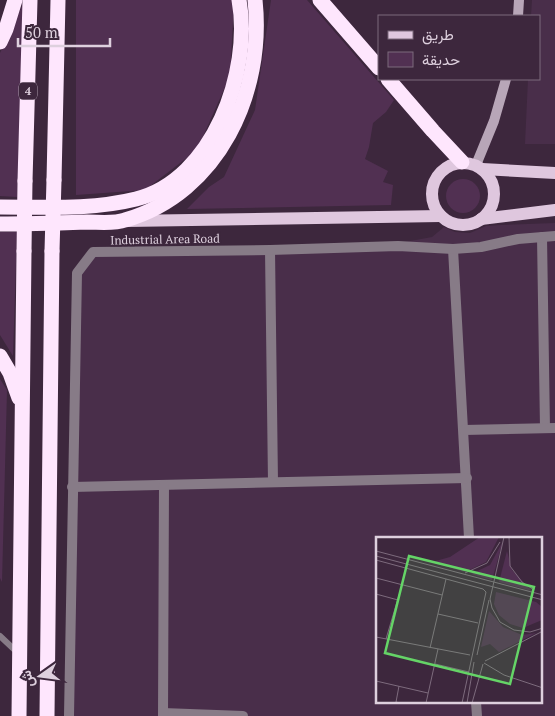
<svg xmlns="http://www.w3.org/2000/svg" width="555" height="716" viewBox="0 0 555 716" font-family="'PT Serif',Vazirmatn,serif">
  <style>
    .built { fill: #492e4a; fill-rule: evenodd }
    .green { fill: #513052 }
    .lines { fill: none; stroke-linecap: round; stroke-linejoin: round }
    .lane { stroke: #877b87; stroke-width: 6 }
    .street { stroke: #877b87; stroke-width: 10 }
    .secondary { stroke: #b8a6b8; stroke-width: 10 }
    .primary { stroke: #dfc7de; stroke-width: 12 }
    .highway { stroke: #fee6fd; stroke-width: 15 }
    .highway-bridge { stroke: #fee6fd; stroke-width: 15 }
    .labels { text-anchor: middle; dominant-baseline: central; stroke-width: 4; stroke-linejoin: round; paint-order: stroke }
    .shield { fill: #3d273d; stroke: #ae9dae; stroke-width: 1 }
    .shield-label { font-size: 11px; font-weight: bold; fill: #ded0de }
    .street-label { font-size: 12px; fill: #ded0de; stroke: #3d273d }
    .inset-road { fill: none; stroke: #7d6b7d; stroke-width: 1 }
    .view { fill: #65d467; fill-opacity: 0.15; stroke: #65d467; stroke-width: 2.5 }
    .inset-edge { fill: none; stroke: #ded0de; stroke-width: 2.5 }
  </style>
  <rect width="100%" height="100%" fill="#3d273d"/>
  <g class="built">
    <path d="M532,0h23v144h-30l3,-65h11v-63h-8z"/>
    <path d="M555,223v493h-485l7,-443 16,-21 312,-10 27,-5 12,-10 11,5 15,1 16,-7 15,-1zM378,538h163v164h-163z"/>
  </g>
  <g class="green">
    <path d="M76,0h156l2,4 -4,72 -33,74 -52,40 -69,5z"/>
    <path d="M271,0h36l87,100 -8,12 -13,11 -4,24 -4,12 23,12 -5,11 10,3 -2,20 -204,4 22,-22 15,-10 31,-67z"/>
    <path d="M23,4l-6,193 -17,-1v-143z"/>
    <circle cx="463" cy="196" r="17"/>
    <path d="M0,232h17l-4,124 -13,-21z"/>
    <path d="M0,379l7,11 -5,192 -2,-4z"/>
  </g>
  <g class="lines">
    <path class="lane" d="M0,636l18,17"/>
    <g class="street">
      <path d="M542,237l3,191"/>
      <path d="M453,249l16,289"/>
      <path d="M270,250l3,232"/>
      <path d="M464,430l91,-2"/>
      <path d="M72,487l395,-9"/>
      <path d="M476,702l1,14"/>
      <path d="M163,713l80,3"/>
      <path d="M69,716l8,-443 16,-21 177,-2 128,-4 55,3 28,-2 37,-8 37,-3"/>
      <path d="M163,716l1,-231"/>
    </g>
    <g class="secondary">
      <path d="M518,16l1,-16"/>
      <path d="M476,165l18,-44 12,-42"/>
    </g>
    <g class="primary">
      <circle cx="463" cy="194" r="31"/>
      <path d="M482,169l73,4"/>
      <path d="M481,219l74,-9"/>
      <path d="M126,221l315,-5"/>
    </g>
    <g class="highway">
      <path d="M320,0l59,68"/>
      <path d="M0,42l6,-13 9,-29"/>
      <path d="M388,79l45,52 29,31"/>
      <path d="M54,180l4,-180"/>
      <path d="M25,181l5,-181"/>
      <path d="M0,207c45,0 92,3 136,-8 77,-19 116,-128 103,-199"/>
      <path d="M0,224c29,0 58,-1 87,-2 12,0 27,2 38,-2 94,-27 140,-128 130,-220"/>
      <path d="M0,356l10,17 9,25"/>
      <path d="M19,716l5,-465"/>
      <path d="M47,716l5,-465"/>
    </g>
    <g class="highway-bridge">
      <path d="M24,251l1,-70"/>
      <path d="M52,251l2,-71"/>
    </g>
  </g>
  <g class="labels">
    <rect class="shield" x="19" y="82.5" width="18" height="17" rx="4"/>
    <g class="shield-label">
      <text x="28" y="91">4</text>
    </g>
    <g class="street-label">
      <text transform="translate(165 239) rotate(-1)">Industrial Area Road</text>
    </g>
  </g>
  <g transform="translate(376 537)">
    <rect width="166" height="166" fill="#3d273d"/>
    <path d="M104,0h19l-13,25 -21,10 -33,-10 18,-5zM127,4l-11,39 -21,-6 19,-9zM131,14l5,19 20,21 -33,-9zM120,55l40,10 6,5v13l-19,8 -13,-4 -11,-9 -5,-11zM113,74l14,16 19,8 14,-2 -37,19 -9,-8 -9,3z" fill="#513052"/>
    <path class="inset-road" d="M128,0l-14,62 2,9 8,14 14,8 16,2 13,-4M133,0l1,29 12,16 12,8M0,14l167,44M0,19l167,44M0,23l107,29 3,3 -24,111M89,36l22,-10 13,-21M0,41l66,17M0,57l22,6M62,77l40,9M0,100l94,18M10,102l16,-54M54,111l16,-69M101,118l12,-55M109,124l56,-29M108,126l20,12 39,13M59,127l34,8M0,144l52,12M23,149l-3,16 4,1M50,166l12,-54M91,166l7,-41M96,166l11,-39"/>
    <path class="view" d="M33,19l125,31 -24,97 -125,-31z"/>
    <rect width="166" height="166" class="inset-edge"/>
  </g>
  <rect x="378" y="15" width="162" height="65" fill="#3d273d" stroke="#7d6b7d"/>
  <rect x="388" y="31" width="25" height="8" fill="#dfc7de" stroke="#7d6b7d"/>
  <text x="422" y="40" font-size="15" fill="#ded0de">طريق</text>
  <rect x="388" y="52" width="25" height="15" fill="#513052" stroke="#7d6b7d"/>
  <text x="422" y="65" font-size="15" fill="#ded0de">حديقة</text>
  <g transform="translate(40 676) rotate(256)" stroke="#3d273d" stroke-width="4" paint-order="stroke">
  <path d="M0-4L9 19L0 12L-9 19Z" fill="#ded0de"/>
  <text y="-8" font-size="14" font-weight="bold" text-anchor="middle" fill="#ded0de">ش</text>
  </g>
  <path d="M18 38v8h92v-8" fill="none" stroke="#ded0de" stroke-width="2.5"/>
  <text x="25" y="38" font-size="15" fill="#ded0de" stroke="#3d273d" stroke-width="4" paint-order="stroke">50 m</text>
</svg>
